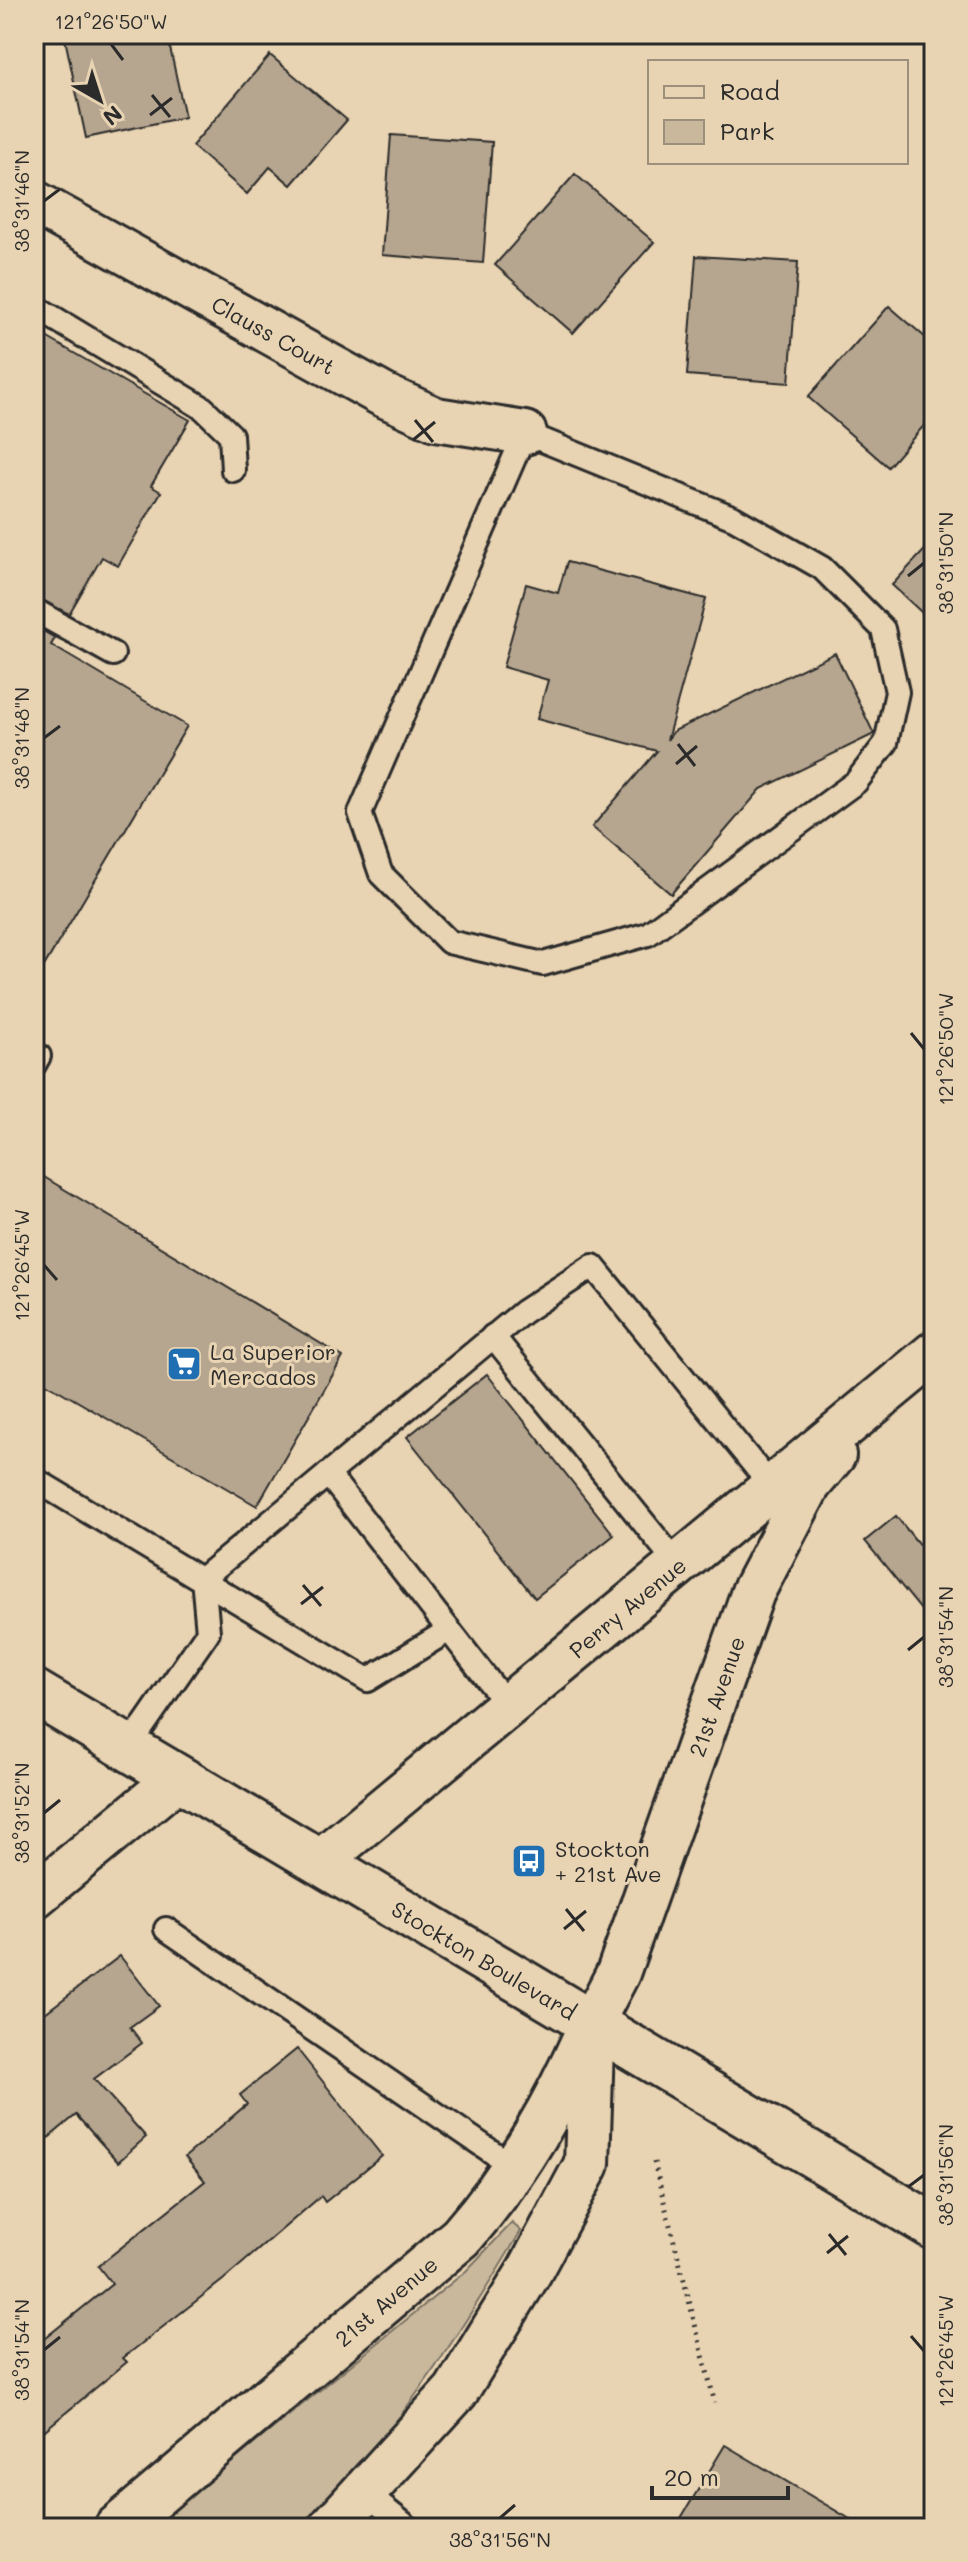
<svg xmlns="http://www.w3.org/2000/svg" width="968" height="2562" viewBox="0 0 968 2562" font-family="Mali,sans-serif">
  <style>
    .green { fill: #c9b89c; stroke: #7a7264; stroke-width: 2 }
    .building { fill: #b6a68f; stroke: #2b2b2b; stroke-width: 2 }
    .lines { fill: none; stroke-linecap: round; stroke-linejoin: round }
    .service-casing { stroke: #2b2b2b; stroke-width: 28 }
    .minor-casing { stroke: #2b2b2b; stroke-width: 48 }
    .tertiary-casing { stroke: #2b2b2b; stroke-width: 50 }
    .secondary-casing { stroke: #2b2b2b; stroke-width: 50 }
    .path { stroke: #2b2b2b; stroke-width: 5; stroke-dasharray: 2 6; stroke-linecap: butt }
    .service { stroke: #e8d3b2; stroke-width: 22 }
    .minor { stroke: #e8d3b2; stroke-width: 42 }
    .tertiary { stroke: #e8d3b2; stroke-width: 44 }
    .secondary { stroke: #e8d3b2; stroke-width: 44 }
    .ticks { fill: none; stroke: #2b2b2b; stroke-width: 3 }
    .labels { text-anchor: middle; dominant-baseline: central; stroke-width: 6; stroke-linejoin: round; paint-order: stroke }
    .street-label { font-size: 22px; fill: #2b2b2b; stroke: #e8d3b2 }
    .poi-label { font-size: 22px; fill: #2b2b2b; stroke: #e8d3b2; text-anchor: start }
    .neatline { fill: none; stroke: #2b2b2b; stroke-width: 3 }
    .ticks-label { font-size: 20px; text-anchor: middle; fill: #2b2b2b }
  </style>
  <rect width="100%" height="100%" fill="#e8d3b2"/>
  <filter id="ink" filterUnits="userSpaceOnUse"><feTurbulence type="fractalNoise" baseFrequency=".0125" numOctaves="2"/><feDisplacementMap in="SourceGraphic" scale="16" xChannelSelector="R" yChannelSelector="G"/><feConvolveMatrix kernelMatrix="1 2 1 2 8 2 1 2 1" color-interpolation-filters="sRGB"/></filter>
  <g filter="url(#ink)">
    <path class="green" d="M512,2223l9,8c-64,107 -129,212 -222,297h-148l315,-257z"/>
    <g class="building">
      <path d="M64,34h103l18,83 -99,21z"/>
      <path d="M270,55l77,65 -56,65 -21,-18 -23,27 -55,-48z"/>
      <path d="M391,135l101,7 -9,121 -101,-8z"/>
      <path d="M575,174l79,68 -81,91 -78,-68z"/>
      <path d="M696,256l102,6 -9,121 -102,-8z"/>
      <path d="M889,306l45,39v69l-46,53 -80,-70z"/>
      <path d="M34,330l156,90 -39,66 10,6 -43,74 -16,-9 -33,57 -35,-18z"/>
      <path d="M934,540v84l-42,-39z"/>
      <path d="M567,562l139,37 -39,141 7,-9 161,-78 39,81 -113,55 -90,105 -79,-67 65,-76 -120,-32 11,-39 -45,-13 23,-83 32,9z"/>
      <path d="M34,626l21,12 -4,7 136,81 -153,257z"/>
      <path d="M34,1171l309,186 -86,149 -223,-130z"/>
      <path d="M487,1374l127,161 -79,63 -128,-161z"/>
      <path d="M896,1516l38,47v63l-69,-85z"/>
      <path d="M120,1956l39,50 -29,21 12,16 -48,36 52,58 -28,25 -42,-47 -42,35v-137h11z"/>
      <path d="M297,2049l85,107 -57,46 -4,-6 -98,84 -100,78 4,4 -93,77v-92l78,-63 -14,-18 107,-85 -20,-24 62,-53 -7,-9z"/>
      <path d="M725,2445l140,83h-190z"/>
    </g>
    <g class="lines">
      <g class="service-casing">
        <g id="service">
          <path d="M34,306l169,102 28,27 2,35"/>
          <path d="M525,433l209,85 88,50 61,61 14,63 -11,51 -30,39 -208,152 -105,30 -94,-22 -68,-68 -21,-61z"/>
          <path d="M34,610l79,44"/>
          <path d="M34,1065l5,-9"/>
          <path d="M493,1336l185,229"/>
          <path d="M328,1474l180,232"/>
          <path d="M34,1479l334,201 81,-50"/>
          <path d="M128,1748l80,-116 -5,-54 320,-266 70,-46 179,221"/>
          <path d="M166,1929l351,240"/>
          <path d="M364,2492l45,36"/>
        </g>
      </g>
      <g class="minor-casing">
        <g id="minor">
          <path id="s1" d="M34,202l349,193 53,24 89,14"/>
          <path id="s2" d="M319,1862l615,-509"/>
          <path d="M34,1897l144,-119"/>
          <path id="s3" d="M592,2023l26,-50 135,-381 56,-107 25,-30"/>
        </g>
      </g>
      <g class="tertiary-casing">
        <g id="tertiary">
          <path id="s4" d="M117,2528l344,-291c57,-65 96,-134 131,-214"/>
          <path d="M331,2528l125,-137 73,-119 58,-108 4,-118"/>
        </g>
      </g>
      <g class="secondary-casing">
        <g id="secondary">
          <path id="s5" d="M34,1692l900,535"/>
        </g>
      </g>
      <path class="path" d="M654,2162l61,241"/>
      <use href="#service" class="service"/>
      <use href="#minor" class="minor"/>
      <use href="#tertiary" class="tertiary"/>
      <use href="#secondary" class="secondary"/>
    </g>
  </g>
  <path class="ticks" d="M111,44l12,16M152,95l18,22M150,115l22,-17M44,201l16,-12M415,420l18,22M413,440l22,-18M908,576l16,-13M44,738l16,-12M678,744l17,22M676,764l21,-18M911,1033l13,16M44,1265l13,15M303,1585l18,21M301,1604l22,-17M908,1650l16,-13M44,1813l16,-13M566,1909l18,22M564,1929l22,-18M908,2187l16,-12M829,2234l17,21M827,2253l21,-17M911,2336l13,15M44,2350l16,-13M500,2518l15,-13"/>
  <defs>
    <g id="supermarket-square" transform="scale(1.8)"><rect x="-9" y="-9" width="18" height="18" rx="4" fill="#1f6fb2" stroke="#e8d3b2"/><path d="M-6-5.5h2.5l.6 2H6L4.5 2H-2.5L-4.4-4H-6ZM-1.5 3.2a1.3 1.3 0 1 0 .1 0ZM3 3.2a1.3 1.3 0 1 0 .1 0Z" fill="#fff"/></g>
    <g id="bus-square" transform="scale(1.8)"><rect x="-9" y="-9" width="18" height="18" rx="4" fill="#1f6fb2" stroke="#e8d3b2"/><path d="M-5-6H5V4H4V6H2V4H-2V6H-4V4H-5ZM-3.5-4V0h7V-4ZM-3.5 1.2v1.5H-2V1.2ZM2 1.2v1.5H3.5V1.2Z" fill="#fff"/></g>
  </defs>
  <g fill-rule="evenodd">
    <use href="#supermarket-square" x="184" y="1364"/>
    <use href="#bus-square" x="529" y="1861"/>
  </g>
  <g class="labels">
    <g class="street-label">
      <text stroke="none"><textPath href="#s1" startOffset="274">Clauss Court</textPath></text>
      <text stroke="none"><textPath href="#s2" startOffset="400">Perry Avenue</textPath></text>
      <text stroke="none"><textPath href="#s3" startOffset="350">21st Avenue</textPath></text>
      <text stroke="none"><textPath href="#s5" startOffset="524">Stockton Boulevard</textPath></text>
      <text stroke="none"><textPath href="#s4" startOffset="352">21st Avenue</textPath></text>
    </g>
    <g class="poi-label">
      <text x="210" y="1351">La Superior<tspan x="210" dy="25">Mercados</tspan></text>
      <text x="555" y="1848">Stockton<tspan x="555" dy="25">+ 21st Ave</tspan></text>
    </g>
  </g>
  <rect width="968" height="2562" fill="none" stroke="#e8d3b2" stroke-width="88"/>
  <rect x="648" y="60" width="260" height="104" fill="#e8d3b2" stroke="#9c907c" stroke-width="2"/>
  <rect x="664" y="86" width="40" height="12" fill="#e8d3b2" stroke="#9c907c" stroke-width="2"/>
  <text x="720" y="100" font-size="24" fill="#2b2b2b">Road</text>
  <rect x="664" y="120" width="40" height="24" fill="#c9b89c" stroke="#9c907c" stroke-width="2"/>
  <text x="720" y="140" font-size="24" fill="#2b2b2b">Park</text>
  <g transform="translate(100 100) rotate(141)" stroke="#e8d3b2" stroke-width="6" paint-order="stroke">
  <path d="M0-6L14 30L0 20L-14 30Z" fill="#2b2b2b"/>
  <text y="-12" font-size="22" font-weight="bold" text-anchor="middle" fill="#2b2b2b">N</text>
  </g>
  <path d="M652 2486v12h136v-12" fill="none" stroke="#2b2b2b" stroke-width="4"/>
  <text x="664" y="2486" font-size="24" fill="#2b2b2b" stroke="#e8d3b2" stroke-width="6" paint-order="stroke">20 m</text>
  <rect x="44" y="44" width="880" height="2474" class="neatline"/>
  <g class="ticks-label">
    <text x="111" y="29">121°26'50"W</text>
    <text transform="translate(22 201) rotate(-90)" y="7">38°31'46"N</text>
    <text transform="translate(946 563) rotate(-90)" y="7">38°31'50"N</text>
    <text transform="translate(22 738) rotate(-90)" y="7">38°31'48"N</text>
    <text transform="translate(946 1049) rotate(-90)" y="7">121°26'50"W</text>
    <text transform="translate(22 1265) rotate(-90)" y="7">121°26'45"W</text>
    <text transform="translate(946 1637) rotate(-90)" y="7">38°31'54"N</text>
    <text transform="translate(22 1813) rotate(-90)" y="7">38°31'52"N</text>
    <text transform="translate(946 2175) rotate(-90)" y="7">38°31'56"N</text>
    <text transform="translate(22 2350) rotate(-90)" y="7">38°31'54"N</text>
    <text transform="translate(946 2351) rotate(-90)" y="7">121°26'45"W</text>
    <text x="500" y="2547">38°31'56"N</text>
  </g>
</svg>
